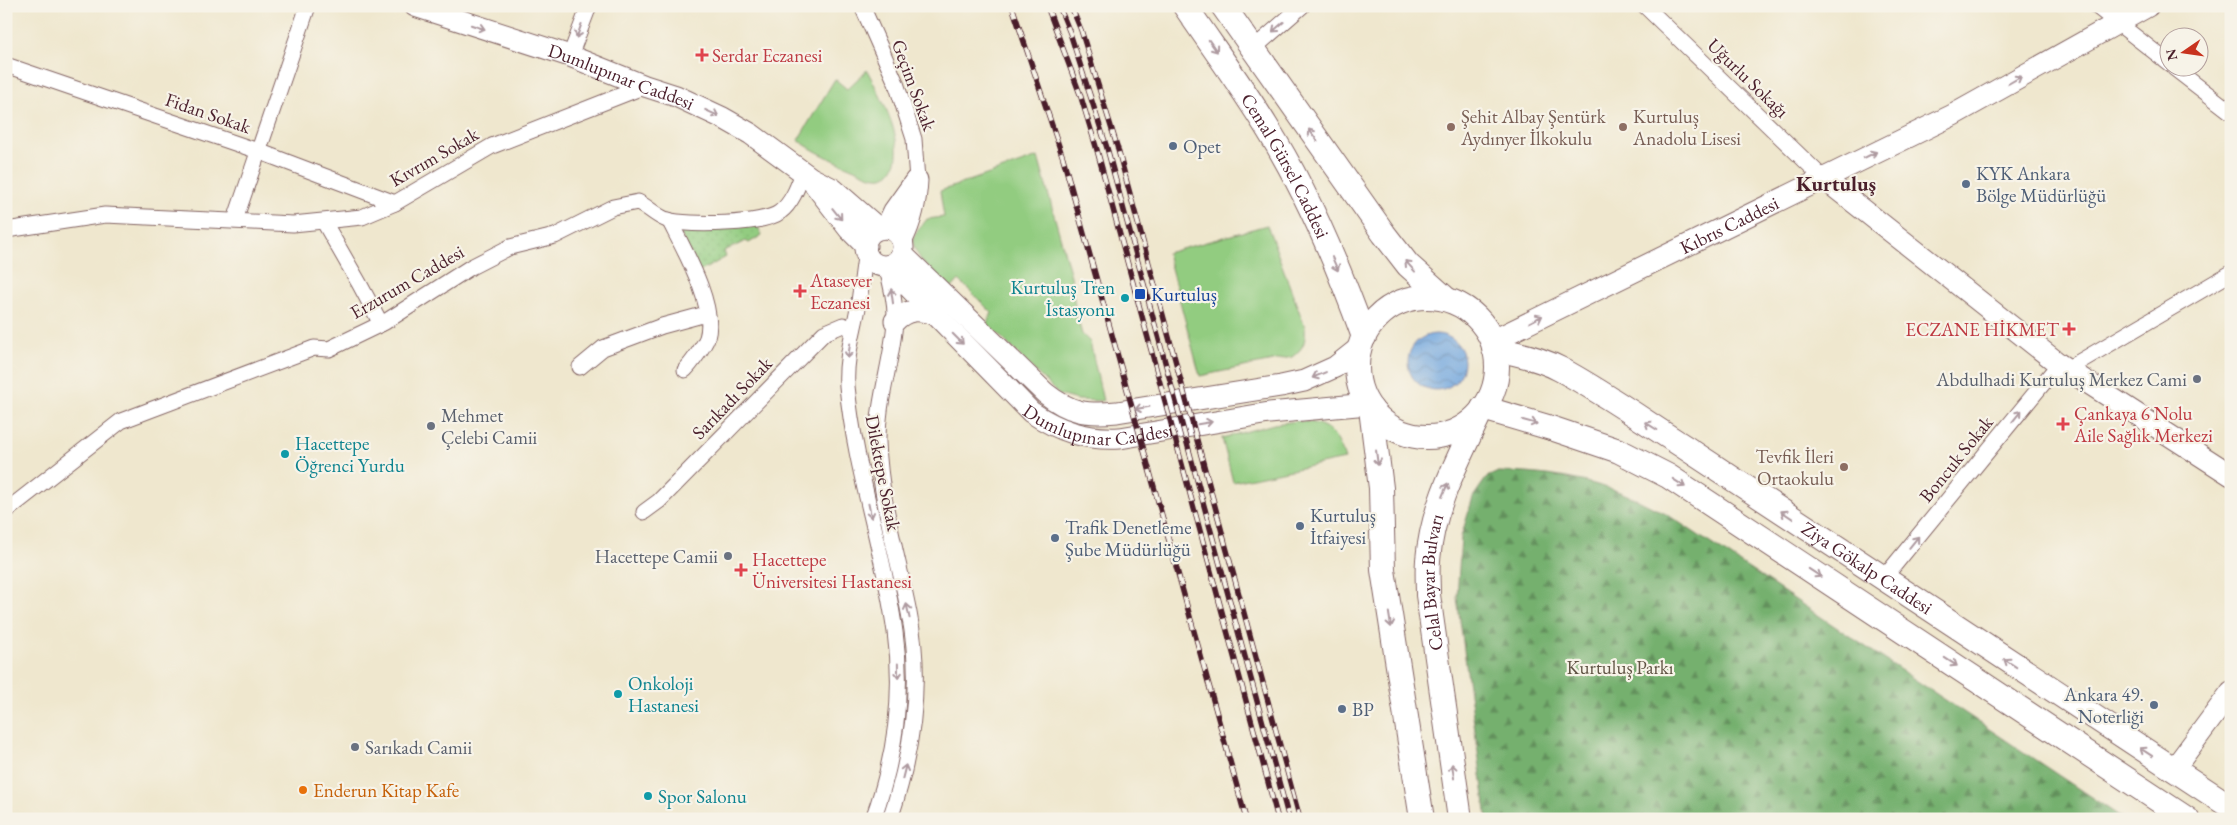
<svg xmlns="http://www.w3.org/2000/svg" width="2237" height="825" viewBox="0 0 2237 825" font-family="'EB Garamond',serif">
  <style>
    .grass { fill: url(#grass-dots); stroke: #6e7656 }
    .forest { fill: url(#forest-firs); stroke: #60684c }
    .park { fill: #92cc80; stroke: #6e7656 }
    .water { fill: url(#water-waves); stroke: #5e6284 }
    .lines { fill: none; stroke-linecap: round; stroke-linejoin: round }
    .street-casing { stroke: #846564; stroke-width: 17 }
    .secondary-casing { stroke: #846564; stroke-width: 23 }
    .primary-casing { stroke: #846564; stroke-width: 26 }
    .street { stroke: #fff; stroke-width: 15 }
    .secondary { stroke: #fff; stroke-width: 21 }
    .primary { stroke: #fff; stroke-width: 24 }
    .rail-casing { stroke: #4a1f2b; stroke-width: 5.5 }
    .rail { stroke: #f7f3e8; stroke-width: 4; stroke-dasharray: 11; stroke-linecap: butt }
    .oneway { stroke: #ae9aa0 }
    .health-dot { fill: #e0444e; stroke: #f7f3e8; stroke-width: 2 }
    .education-dot { fill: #8d6e63; stroke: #f7f3e8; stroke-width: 2 }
    .service-dot { fill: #5c6f8a; stroke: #f7f3e8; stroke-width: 2 }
    .transit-dot { fill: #1a4fb4; stroke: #f7f3e8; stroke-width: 2 }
    .culture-dot { fill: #0f9aa8; stroke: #f7f3e8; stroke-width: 2 }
    .worship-dot { fill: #6b7280; stroke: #f7f3e8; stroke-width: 2 }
    .food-dot { fill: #e8710a; stroke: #f7f3e8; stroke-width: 2 }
    .labels { text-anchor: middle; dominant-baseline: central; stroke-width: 4.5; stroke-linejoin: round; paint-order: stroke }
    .health-label { font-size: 19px; fill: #be3a42; stroke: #f7f3e8; text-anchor: start }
    .street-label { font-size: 19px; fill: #4a1f2b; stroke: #f7f3e8 }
    .education-label { font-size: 19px; fill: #785e54; stroke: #f7f3e8; text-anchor: start }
    .service-label { font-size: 19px; fill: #4e5e75; stroke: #f7f3e8; text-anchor: start }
    .culture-label { font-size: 19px; fill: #0d838f; stroke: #f7f3e8; text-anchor: start }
    .transit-label { font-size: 19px; fill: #164399; stroke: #f7f3e8; text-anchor: start }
    .worship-label { font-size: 19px; fill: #5b616d; stroke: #f7f3e8; text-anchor: end }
    .park-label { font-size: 19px; fill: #605344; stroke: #f7f3e8 }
    .food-label { font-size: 19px; fill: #c56008; stroke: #f7f3e8; text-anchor: start }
    .quarter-label { font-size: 21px; font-weight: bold; fill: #4a1f2b; stroke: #f7f3e8 }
  </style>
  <defs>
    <pattern id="grass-dots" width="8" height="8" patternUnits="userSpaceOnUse" patternTransform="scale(1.25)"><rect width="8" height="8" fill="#92cc80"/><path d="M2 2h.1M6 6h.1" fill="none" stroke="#7faf6f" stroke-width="1.8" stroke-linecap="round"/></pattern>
    <pattern id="forest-firs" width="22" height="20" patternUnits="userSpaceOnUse" patternTransform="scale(1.25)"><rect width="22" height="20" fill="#75b06e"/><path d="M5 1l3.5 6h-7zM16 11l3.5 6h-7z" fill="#628f5b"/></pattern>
    <pattern id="water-waves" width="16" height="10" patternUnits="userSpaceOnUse" patternTransform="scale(1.25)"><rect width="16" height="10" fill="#71a6de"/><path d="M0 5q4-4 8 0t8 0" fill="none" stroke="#5f87b4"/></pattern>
  </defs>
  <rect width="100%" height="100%" fill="#f7f3e8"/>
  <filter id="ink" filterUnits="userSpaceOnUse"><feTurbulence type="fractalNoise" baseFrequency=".02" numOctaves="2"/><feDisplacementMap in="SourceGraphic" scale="10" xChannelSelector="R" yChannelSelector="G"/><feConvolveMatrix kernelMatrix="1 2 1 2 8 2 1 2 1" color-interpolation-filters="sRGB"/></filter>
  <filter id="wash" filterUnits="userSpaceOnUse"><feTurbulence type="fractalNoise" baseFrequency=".0096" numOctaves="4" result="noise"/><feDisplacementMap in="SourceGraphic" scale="20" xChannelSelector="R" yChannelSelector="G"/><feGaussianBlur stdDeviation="1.12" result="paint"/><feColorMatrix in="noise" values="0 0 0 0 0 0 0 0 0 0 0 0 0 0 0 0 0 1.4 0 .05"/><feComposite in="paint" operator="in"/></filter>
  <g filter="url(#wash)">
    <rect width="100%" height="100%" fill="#efe7ce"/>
    <path class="grass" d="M757,225l5,10 -13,8 -3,-2 -22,10 2,6 -27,15 -20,-42z"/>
    <path class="forest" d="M1498,472c37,0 75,5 110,16 21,6 41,18 60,27l456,304h-637l-30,-221 4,-61 12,-40 14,-20z"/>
    <g class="park">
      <path d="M867,70c11,22 45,80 23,102 -3,4 -7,6 -13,5 -8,0 -17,-6 -25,-9 -19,-8 -38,-16 -54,-28l37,-61 12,10z"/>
      <path d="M1038,157l33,119 5,38 6,20 8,8 13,59 -26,-1 -18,-5 -72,-72 5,-10 -33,-33 -9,10c-11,-11 -39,-35 -37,-51 2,-7 10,-14 14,-20l17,-2 -4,-26z"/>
      <path d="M1267,225l38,102c1,15 -1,21 -13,30l-92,19 -33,-123z"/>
      <path d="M1297,421c30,1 39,10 48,38l-112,23 -11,-44 52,-14z"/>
    </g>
    <circle class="water" cx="1436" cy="362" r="28"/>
  </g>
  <g filter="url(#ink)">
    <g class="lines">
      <g class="street-casing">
        <g id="street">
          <path d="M862,6l34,77 18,56 3,41"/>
          <path d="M1645,6l178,172"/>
          <path d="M2096,6l74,58"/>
          <path d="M1253,49l49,-43"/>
          <path d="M570,56l19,-50"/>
          <path d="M6,65l252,86 137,52"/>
          <path d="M2174,68l57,44"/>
          <path d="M235,220l73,-214"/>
          <path d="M669,220c14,28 48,86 38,118 -3,8 -16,26 -22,32"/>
          <path d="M324,222l35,61 22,41"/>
          <path d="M6,230l99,-15 188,9 69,-7 33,-14 97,-57 153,-60"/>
          <path d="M866,251c-3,19 -5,38 -8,57 -5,26 -13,52 -11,78 8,84 37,164 48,246 9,64 0,126 -22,187"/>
          <path d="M886,266c5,17 10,39 9,56 -3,41 -18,79 -17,120 2,59 20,114 31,171 14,69 3,141 -19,206"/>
          <path d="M580,367l23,-19 59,-22 44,-12"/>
          <path d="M2067,369l164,-96"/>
          <path d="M6,511l115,-90 193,-73 15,1 56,-27 86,-55 39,-20 45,-11 58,-29 25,-5c10,5 18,14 29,18 21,6 97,5 113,-8 12,-9 18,-26 23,-39"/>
          <path d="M644,512l15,-11 165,-168 19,-8 10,4"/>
          <path d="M1883,579l176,-215"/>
        </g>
      </g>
      <g class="secondary-casing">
        <g id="secondary">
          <path id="s1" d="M415,6l155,50 75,30 31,10 47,22 28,16 60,44 22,11 46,40"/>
          <path d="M1823,178l236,186 172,111"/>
          <path d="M815,185l34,44 17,17"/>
          <path d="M886,228l8,-17 22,-31"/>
          <circle cx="884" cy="247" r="19"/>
          <path d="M902,240c10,-20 14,-38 15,-60"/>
          <path d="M902,254l143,139c25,20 42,22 72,19l164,-26 23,-5 31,-14 24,-19"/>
          <path id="s2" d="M888,266l143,146c28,19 55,28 89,26l149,-25 99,-9"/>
          <path d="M895,321c12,-12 23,-12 39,-7"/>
          <path id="s3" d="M1492,341l461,-226 195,-109"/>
          <path d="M2173,770l58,-78"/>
        </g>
      </g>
      <g class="primary-casing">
        <g id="primary">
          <path id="s4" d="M1185,6c27,40 56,79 81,120 41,65 72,139 98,211"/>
          <path d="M1223,6l161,228 24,31 38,34"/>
          <circle cx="1427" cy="367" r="70"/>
          <path id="s5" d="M1494,349c23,4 45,9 66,20 43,23 85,53 126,79l545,359"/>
          <path d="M1483,408l68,20 68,23 49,25 519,343"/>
          <path d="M1371,409l10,79 2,82 39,249"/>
          <path id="s6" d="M1460,819l-32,-224c0,-11 -1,-23 0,-35 4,-52 29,-98 51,-145"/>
        </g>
      </g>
      <use href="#street" class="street"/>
      <use href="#secondary" class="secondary"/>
      <use href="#primary" class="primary"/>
      <g class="rail-casing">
        <g id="rail">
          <path d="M1012,6l51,152 183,661"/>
          <path d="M1047,6l33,88 17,56 181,669"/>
          <path d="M1059,6l11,27 37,115 182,671"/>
          <path d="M1071,6l10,24 36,116 183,673"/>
        </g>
      </g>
      <use href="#rail" class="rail"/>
    </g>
    <defs><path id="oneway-shaft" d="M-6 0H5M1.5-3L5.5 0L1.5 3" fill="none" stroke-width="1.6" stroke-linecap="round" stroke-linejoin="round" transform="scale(1.25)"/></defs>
    <g class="oneway">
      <use href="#oneway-shaft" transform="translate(478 27) rotate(18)"/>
      <use href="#oneway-shaft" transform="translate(1278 27) rotate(139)"/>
      <use href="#oneway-shaft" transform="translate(579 31) rotate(110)"/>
      <use href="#oneway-shaft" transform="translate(1213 46) rotate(55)"/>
      <use href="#oneway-shaft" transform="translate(2015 80) rotate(-30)"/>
      <use href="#oneway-shaft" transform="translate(712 113) rotate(25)"/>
      <use href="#oneway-shaft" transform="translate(1313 135) rotate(-126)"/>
      <use href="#oneway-shaft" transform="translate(1870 155) rotate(-26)"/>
      <use href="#oneway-shaft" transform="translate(837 214) rotate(51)"/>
      <use href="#oneway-shaft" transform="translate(1335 264) rotate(66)"/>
      <use href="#oneway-shaft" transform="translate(1410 266) rotate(-132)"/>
      <use href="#oneway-shaft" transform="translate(892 296) rotate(-98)"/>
      <use href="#oneway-shaft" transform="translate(1536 319) rotate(-27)"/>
      <use href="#oneway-shaft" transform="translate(958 339) rotate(45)"/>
      <use href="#oneway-shaft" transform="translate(849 351) rotate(99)"/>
      <use href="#oneway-shaft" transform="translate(1319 375) rotate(157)"/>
      <use href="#oneway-shaft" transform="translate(1142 408) rotate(171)"/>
      <use href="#oneway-shaft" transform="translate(2017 416) rotate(-51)"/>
      <use href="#oneway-shaft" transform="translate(1530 422) rotate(15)"/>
      <use href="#oneway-shaft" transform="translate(1205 423) rotate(-10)"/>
      <use href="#oneway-shaft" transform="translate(1651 426) rotate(-148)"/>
      <use href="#oneway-shaft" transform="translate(1377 458) rotate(83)"/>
      <use href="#oneway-shaft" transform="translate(1679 483) rotate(33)"/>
      <use href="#oneway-shaft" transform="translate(1445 490) rotate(-67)"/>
      <use href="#oneway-shaft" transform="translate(870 511) rotate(78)"/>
      <use href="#oneway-shaft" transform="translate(1787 515) rotate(-146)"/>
      <use href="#oneway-shaft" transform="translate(1914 542) rotate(-51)"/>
      <use href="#oneway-shaft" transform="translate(1815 573) rotate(33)"/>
      <use href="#oneway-shaft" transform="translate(908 611) rotate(-102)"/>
      <use href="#oneway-shaft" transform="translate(1390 620) rotate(81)"/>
      <use href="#oneway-shaft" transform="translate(1951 662) rotate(33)"/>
      <use href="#oneway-shaft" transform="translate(2010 663) rotate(-147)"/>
      <use href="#oneway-shaft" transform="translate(898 671) rotate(89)"/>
      <use href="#oneway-shaft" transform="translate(2146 752) rotate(-147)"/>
      <use href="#oneway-shaft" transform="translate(1453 771) rotate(-98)"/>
      <use href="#oneway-shaft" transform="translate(904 772) rotate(-76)"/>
    </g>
  </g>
  <g class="health-dot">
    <path d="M699.5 47.5h5v5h5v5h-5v5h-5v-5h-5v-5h5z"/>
    <path d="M797.5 283.5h5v5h5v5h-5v5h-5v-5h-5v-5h5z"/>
    <path d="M2066.5 321.5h5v5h5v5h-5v5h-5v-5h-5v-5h5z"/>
    <path d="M2060.5 416.5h5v5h5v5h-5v5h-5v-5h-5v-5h5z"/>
    <path d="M738.5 562.5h5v5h5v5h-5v5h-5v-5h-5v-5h5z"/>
  </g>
  <g class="education-dot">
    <circle cx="1451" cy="127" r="5"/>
    <circle cx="1623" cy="127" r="5"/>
    <circle cx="1844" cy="467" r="5"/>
  </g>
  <g class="service-dot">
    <circle cx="1173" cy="146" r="5"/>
    <circle cx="1966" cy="184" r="5"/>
    <circle cx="1300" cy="526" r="5"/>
    <circle cx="1055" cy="538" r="5"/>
    <circle cx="2154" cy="705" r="5"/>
    <circle cx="1342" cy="709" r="5"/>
  </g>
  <rect class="transit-dot" x="1134" y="288" width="12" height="12" rx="2.5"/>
  <g class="culture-dot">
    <circle cx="1125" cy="298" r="5"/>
    <circle cx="285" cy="454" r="5"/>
    <circle cx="618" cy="694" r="5"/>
    <circle cx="648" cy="796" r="5"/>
  </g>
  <g class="worship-dot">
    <circle cx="2197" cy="379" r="5"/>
    <circle cx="431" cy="426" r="5"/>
    <circle cx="728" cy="556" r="5"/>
    <circle cx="355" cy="747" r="5"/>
  </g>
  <circle class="food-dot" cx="303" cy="790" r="5"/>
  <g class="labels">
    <g class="health-label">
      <text x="712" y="55">Serdar Eczanesi</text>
      <text x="810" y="280">Atasever<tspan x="810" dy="22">Eczanesi</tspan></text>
      <text x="2059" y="329" text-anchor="end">ECZANE HİKMET</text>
      <text x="2074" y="413">Çankaya 6 Nolu<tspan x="2074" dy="22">Aile Sağlık Merkezi</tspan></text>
      <text x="752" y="559">Hacettepe<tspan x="752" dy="22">Üniversitesi Hastanesi</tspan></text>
    </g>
    <g class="street-label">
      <text stroke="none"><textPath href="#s1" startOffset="218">Dumlupınar Caddesi</textPath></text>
      <text transform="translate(1748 78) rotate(44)">Uğurlu Sokağı</text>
      <text transform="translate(914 85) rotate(70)">Geçim Sokak</text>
      <text transform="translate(208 113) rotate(19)">Fidan Sokak</text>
      <text transform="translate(434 157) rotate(-30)">Kıvrım Sokak</text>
      <text stroke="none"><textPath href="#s4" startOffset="189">Cemal Gürsel Caddesi</textPath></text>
      <text stroke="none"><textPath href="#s3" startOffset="264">Kıbrıs Caddesi</textPath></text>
      <text transform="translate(407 282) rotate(-30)">Erzurum Caddesi</text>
      <text transform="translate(732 398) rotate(-46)">Sarıkadı Sokak</text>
      <text stroke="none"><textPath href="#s2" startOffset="275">Dumlupınar Caddesi</textPath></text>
      <text transform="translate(1956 459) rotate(-51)">Boncuk Sokak</text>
      <text transform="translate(883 473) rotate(79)">Dilektepe Sokak</text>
      <text stroke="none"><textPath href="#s5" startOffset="435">Ziya Gökalp Caddesi</textPath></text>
      <text stroke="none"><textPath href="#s6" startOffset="239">Celal Bayar Bulvarı</textPath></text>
    </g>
    <g class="education-label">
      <text x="1461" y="116">Şehit Albay Şentürk<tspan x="1461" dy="22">Aydınyer İlkokulu</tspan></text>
      <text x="1633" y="116">Kurtuluş<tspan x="1633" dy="22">Anadolu Lisesi</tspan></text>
      <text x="1834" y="456" text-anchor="end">Tevfik İleri<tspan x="1834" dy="22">Ortaokulu</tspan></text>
    </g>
    <g class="service-label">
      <text x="1183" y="146">Opet</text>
      <text x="1976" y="173">KYK Ankara<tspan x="1976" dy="22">Bölge Müdürlüğü</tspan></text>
      <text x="1310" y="515">Kurtuluş<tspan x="1310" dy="22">İtfaiyesi</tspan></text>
      <text x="1065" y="527">Trafik Denetleme<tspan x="1065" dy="22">Şube Müdürlüğü</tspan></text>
      <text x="2144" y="694" text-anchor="end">Ankara 49.<tspan x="2144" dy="22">Noterliği</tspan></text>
      <text x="1352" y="709">BP</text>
    </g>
    <g class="culture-label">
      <text x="1115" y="287" text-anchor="end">Kurtuluş Tren<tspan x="1115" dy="22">İstasyonu</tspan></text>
      <text x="295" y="443">Hacettepe<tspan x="295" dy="22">Öğrenci Yurdu</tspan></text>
      <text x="628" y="683">Onkoloji<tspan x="628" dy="22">Hastanesi</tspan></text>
      <text x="658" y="796">Spor Salonu</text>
    </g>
    <g class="transit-label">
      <text x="1151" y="294">Kurtuluş</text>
    </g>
    <g class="worship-label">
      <text x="2187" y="379">Abdulhadi Kurtuluş Merkez Cami</text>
      <text x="441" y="415" text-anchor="start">Mehmet<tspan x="441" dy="22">Çelebi Camii</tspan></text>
      <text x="718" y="556">Hacettepe Camii</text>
      <text x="365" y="747" text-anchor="start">Sarıkadı Camii</text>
    </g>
    <g class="park-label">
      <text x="1620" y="667">Kurtuluş Parkı</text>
    </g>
    <g class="food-label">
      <text x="313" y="790">Enderun Kitap Kafe</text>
    </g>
    <g class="quarter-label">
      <text x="1836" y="183">Kurtuluş</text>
    </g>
  </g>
  <rect width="2237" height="825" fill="none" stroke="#f7f3e8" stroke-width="25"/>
  <g transform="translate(2184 52) rotate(257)"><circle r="24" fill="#f7f3e8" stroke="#b29e9c"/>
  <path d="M0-4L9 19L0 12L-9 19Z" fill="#c8321e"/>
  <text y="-8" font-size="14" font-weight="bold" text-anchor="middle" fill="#4a1f2b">N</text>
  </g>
</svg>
